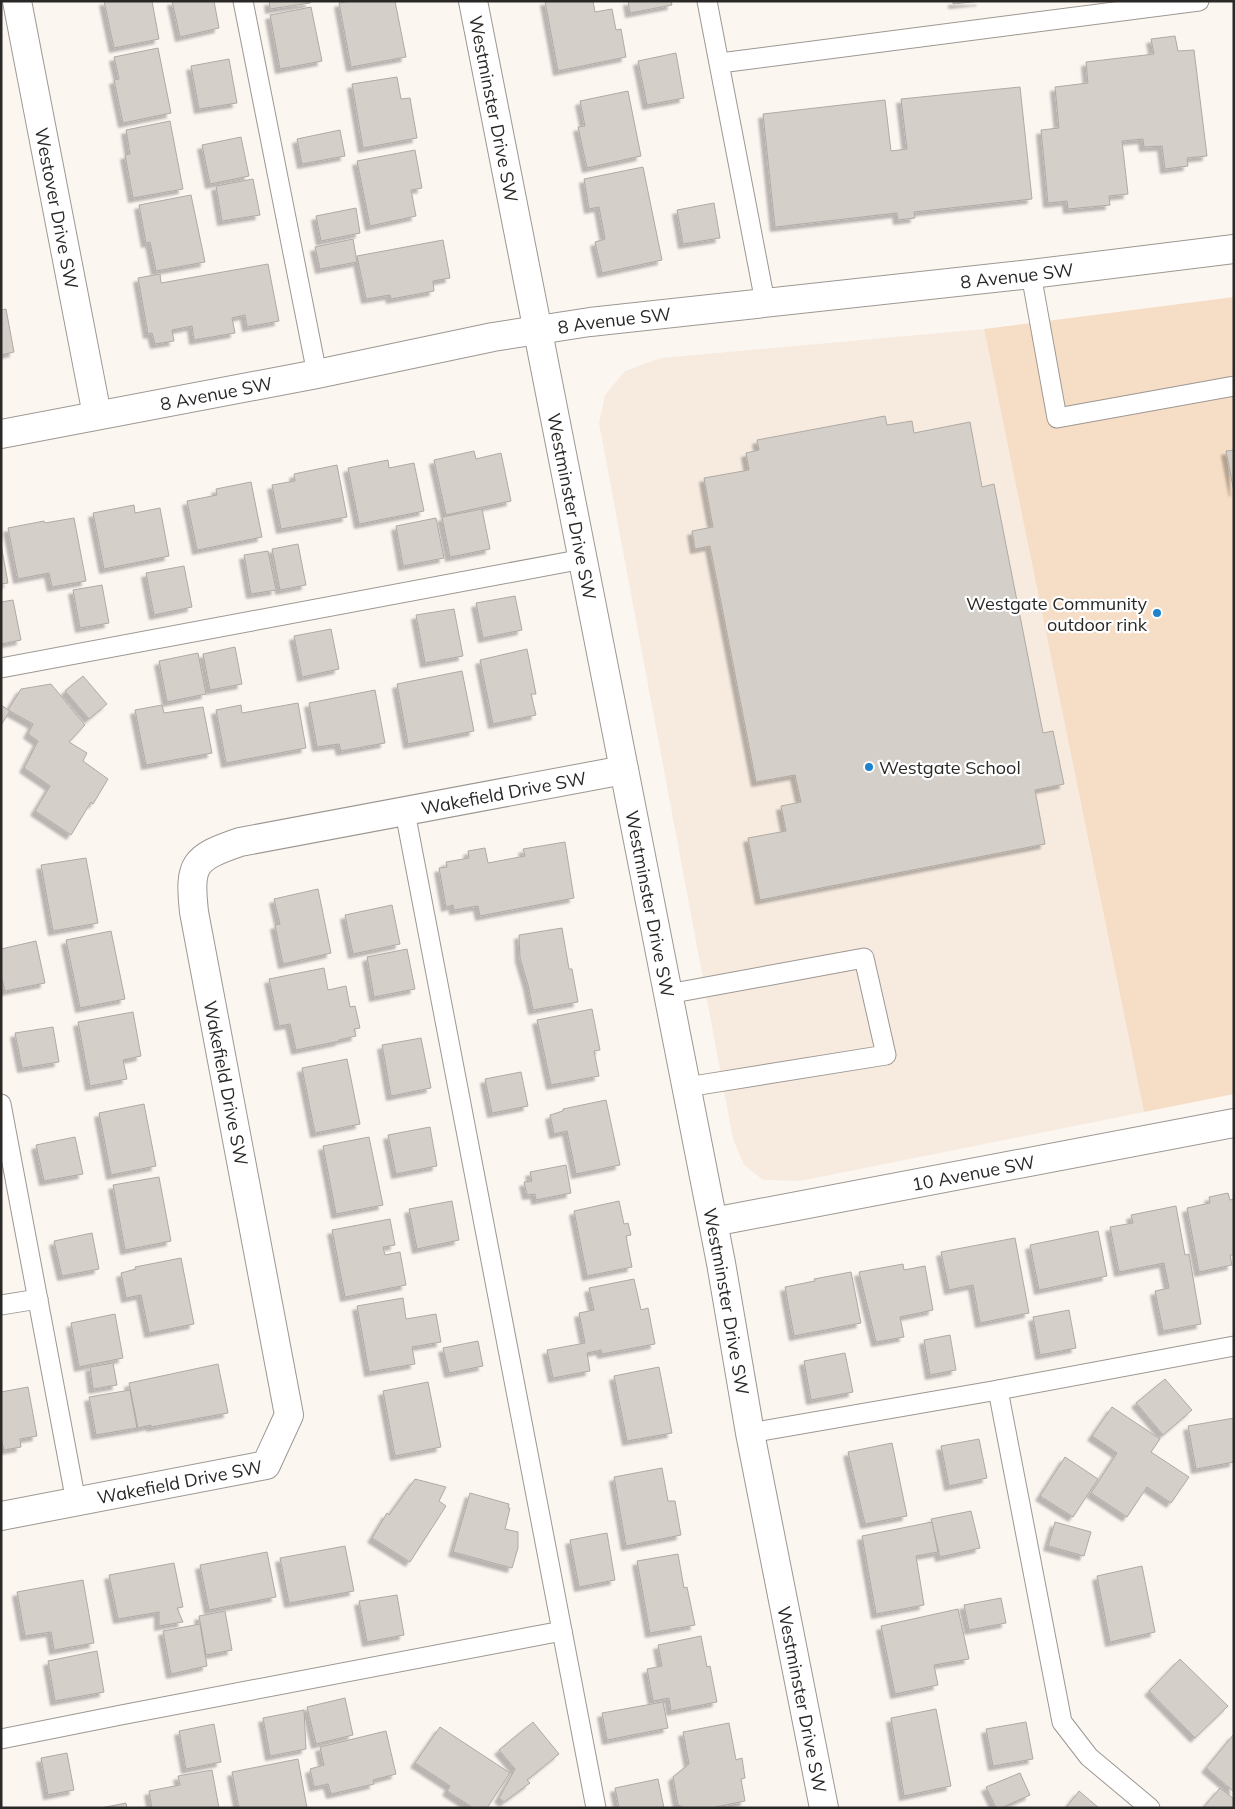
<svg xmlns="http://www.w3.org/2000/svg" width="1235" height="1809" viewBox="0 0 1235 1809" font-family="Mulish,sans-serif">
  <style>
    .built { fill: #f7ebe0 }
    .green { fill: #f6ddc5 }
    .building { fill: #d4cfc9; stroke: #afaaa4; filter: url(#shadow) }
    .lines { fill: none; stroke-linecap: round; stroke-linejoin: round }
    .service-casing { stroke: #9d9792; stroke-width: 21 }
    .minor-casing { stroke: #9d9792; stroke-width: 30 }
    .service { stroke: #fff; stroke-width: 19 }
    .minor { stroke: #fff; stroke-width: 28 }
    .poi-dot { fill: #1e83ce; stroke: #fff; stroke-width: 2 }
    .labels { text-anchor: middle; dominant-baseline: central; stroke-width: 4.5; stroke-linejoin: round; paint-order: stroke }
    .street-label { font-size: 18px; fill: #2a2826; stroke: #fff }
    .poi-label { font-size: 18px; fill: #2a2826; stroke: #fff; text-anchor: end }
  </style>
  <defs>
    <filter id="shadow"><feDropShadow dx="-4.5" dy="4.5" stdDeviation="1" flood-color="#0004"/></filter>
  </defs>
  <rect width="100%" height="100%" fill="#fcf6f1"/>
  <path class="built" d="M984,329l160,783 -344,69 -37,-1 -19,-15 -11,-26 -134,-716 6,-28 20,-24 36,-13z"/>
  <path class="green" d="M1234,297v797l-90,18 -160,-783z"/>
  <g class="building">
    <path d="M104,1h48l7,38 -45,9z"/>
    <path d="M172,1h42l5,27 -39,9z"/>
    <path d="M269,1h41v2l-40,6z"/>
    <path d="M350,1h45l11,56 -55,10 -12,-64z"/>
    <path d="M545,1h48l2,11 17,-3 4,21 5,-1 5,28 -68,14z"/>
    <path d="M628,1h43l1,4 -42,8z"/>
    <path d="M953,1h28l-28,3z"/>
    <path d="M311,7l11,54 -42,8 -10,-54z"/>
    <path d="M1175,36l3,15 16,-1 13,106 -20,2 1,8 -23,3 -3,-23 -18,1 -1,-8 -21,2 6,53 -19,2 1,9 -42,4 -1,-8 -19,2 -7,-73 18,-2 -4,-41 33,-4 -2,-21 68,-8 -3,-15z"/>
    <path d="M158,48l13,65 -48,10 -9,-43 5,-1 -5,-22z"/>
    <path d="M676,53l8,45 -37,7 -9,-44z"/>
    <path d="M229,59l8,44 -38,6 -8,-43z"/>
    <path d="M397,77l4,22 9,-1 7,40 -54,10 -11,-64z"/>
    <path d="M1020,87l12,112 -118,13 1,6 -17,2 -1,-7 -122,14 -12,-113 122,-14 6,51 16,-2 -6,-50z"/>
    <path d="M628,91l13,65 -54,12 -9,-41 7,-1 -5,-25z"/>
    <path d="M170,121l13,68 -50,9 -8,-43 5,-1 -4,-24z"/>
    <path d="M340,130l5,26 -43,8 -5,-25z"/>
    <path d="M241,137l8,39 -39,8 -8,-39z"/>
    <path d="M415,150l7,38 -11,2 5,26 -46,10 -13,-65z"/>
    <path d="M643,167l19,93 -60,13 -7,-31 10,-3 -6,-32 -10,2 -5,-30z"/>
    <path d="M253,179l7,36 -38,6 -6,-35z"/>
    <path d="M191,195l14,67 -49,9 -6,-29 -4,1 -7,-38z"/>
    <path d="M714,203l6,35 -37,6 -6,-34z"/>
    <path d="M356,208l4,25 -39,8 -5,-25z"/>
    <path d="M353,239l4,23 -37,7 -5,-22z"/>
    <path d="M443,240l7,38 -17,3 1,10 -43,8 -1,-4 -24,4 -9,-43z"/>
    <path d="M268,264l11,57 -32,6 -2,-12 -13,3 3,15 -41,7 -2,-14 -20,4 2,11 -19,3 -3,-11 -4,1 -10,-56 22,-4 1,9z"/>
    <path d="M6,309l8,43 -13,3v-45z"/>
    <path d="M885,416l2,9 25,-4 2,12 56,-11 12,65 12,-3 49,249 10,-2 11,53 -29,6 10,54 -285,56 -12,-62 38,-7 -5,-25 20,-4 -6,-27 -39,7 -46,-236 -15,3 -3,-18 21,-4 -9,-49 45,-8 -3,-17 13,-3 -2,-10z"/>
    <path d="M1234,450v42l-8,-41z"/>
    <path d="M474,451l2,8 25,-6 10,48 -65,14 -12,-55z"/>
    <path d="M388,460l1,8 25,-5 10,48 -65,13 -11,-56z"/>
    <path d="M337,465l10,52 -66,12 -9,-44 23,-4 -1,-7z"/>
    <path d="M251,482l11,55 -65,13 -10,-49 30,-6 -1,-6z"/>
    <path d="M134,505l1,8 25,-5 9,48 -65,13 -11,-56z"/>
    <path d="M482,509l8,40 -40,8 -8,-40z"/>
    <path d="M74,518l12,63 -34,6 -3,-14 -31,6 -10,-51 36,-7 1,2z"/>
    <path d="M436,518l8,40 -41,8 -7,-40z"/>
    <path d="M1,544l7,39 -7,1z"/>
    <path d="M298,544l8,41 -26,5 -8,-41z"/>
    <path d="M268,551l8,39 -25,4 -7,-39z"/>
    <path d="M184,566l8,41 -38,8 -8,-42z"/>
    <path d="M102,585l7,38 -29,5 -7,-38z"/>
    <path d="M515,596l7,34 -39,8 -7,-35z"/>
    <path d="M13,600l8,40 -20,4v-42z"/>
    <path d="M454,609l9,47 -38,7 -9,-48z"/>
    <path d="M331,629l8,40 -37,8 -8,-41z"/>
    <path d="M235,647l7,37 -32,6 -7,-36z"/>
    <path d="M527,649l9,45h-5l5,21 -43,9 -13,-64z"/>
    <path d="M198,653l8,41 -39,8 -8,-41z"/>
    <path d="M462,671l12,60 -66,13 -11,-60z"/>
    <path d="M83,676l24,28 -18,15 -24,-28z"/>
    <path d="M51,684l34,41 -16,17 18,11 -4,8 25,18 -15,25 -2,-2 -20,33 -36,-24 15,-25 -26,-18 14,-27 -10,-7 5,-10 -25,-14 13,-21z"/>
    <path d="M375,690l10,53 -44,8 -2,-7 -22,3 -8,-44z"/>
    <path d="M298,703l8,45 -80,15 -10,-53 25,-5 1,8z"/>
    <path d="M1,705l9,6 -9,14z"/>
    <path d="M162,705l2,8 39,-6 9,46 -66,12 -11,-55z"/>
    <path d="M565,842l9,56 -94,18 -2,-10 -24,4 -1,-5 -7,2 -7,-39 8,-1 -1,-5 23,-4 -1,-7 17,-3 3,15 37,-7 -2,-7z"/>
    <path d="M86,858l12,65 -45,8 -12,-66z"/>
    <path d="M318,889l13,64 -48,11 -8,-39 5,-1 -6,-25z"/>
    <path d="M392,905l8,39 -47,10 -8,-39z"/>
    <path d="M562,928l7,41h3l6,33 -45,8 -5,-25 -8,-27 -1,-23z"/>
    <path d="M111,931l14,68 -45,9 -14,-68z"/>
    <path d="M36,941l9,42 -40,8 -4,-15v-27z"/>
    <path d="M407,949l8,40 -41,8 -7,-40z"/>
    <path d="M324,968l4,22 18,-4 4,21 5,-1 5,22 -6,1 2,7 -17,4 1,1 -44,9 -6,-26 -11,2 -10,-47z"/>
    <path d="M592,1009l8,41 -6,1 5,25 -48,9 -14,-65z"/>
    <path d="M133,1012l8,44 -18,4 4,19 -37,7 -12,-64z"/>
    <path d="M53,1027l6,35 -37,6 -7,-35z"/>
    <path d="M421,1038l10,50 -40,8 -9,-51z"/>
    <path d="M347,1059l13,65 -45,9 -13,-65z"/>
    <path d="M521,1072l7,34 -36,7 -7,-34z"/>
    <path d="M606,1100l14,65 -44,9 -9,-43 -13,3 -4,-19 13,-4v-2z"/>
    <path d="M144,1104l12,62 -45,9 -12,-62z"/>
    <path d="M430,1127l7,39 -41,8 -8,-39z"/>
    <path d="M75,1137l8,37 -39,7 -8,-36z"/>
    <path d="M369,1137l14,68 -47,9 -13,-68z"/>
    <path d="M566,1165l5,28 -35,7 -1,-6 -8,1 -3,-13 8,-1 -2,-9z"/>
    <path d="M159,1177l12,64 -46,9 -12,-65z"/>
    <path d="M1228,1193l2,7 4,-1v56h-4l2,10 -33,7 -12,-64 23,-5 -1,-6z"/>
    <path d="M452,1201l7,39 -42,9 -8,-40z"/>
    <path d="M619,1201l5,23 4,-1 3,12 -5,1 6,31 -45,9 -13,-65z"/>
    <path d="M1176,1206l9,49 4,-1 12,70 -38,7 -8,-40 14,-3 -5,-25 -45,9 -9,-45 23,-4 -2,-8z"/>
    <path d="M390,1219l5,26 -12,2 2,8 15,-3 6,33 -61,12 -13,-67z"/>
    <path d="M1098,1231l9,45 -68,14 -9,-45z"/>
    <path d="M92,1233l7,36 -37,7 -8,-35z"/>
    <path d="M1015,1238l14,75 -49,10 -7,-38 -24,5 -8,-38z"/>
    <path d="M181,1258l13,66 -45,9 -8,-38 -15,3 -5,-25 15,-4 -1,-2z"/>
    <path d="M903,1264l1,6 21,-4 8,44 -33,7 4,20 -28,5 -17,-70z"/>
    <path d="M851,1272l10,51 -67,13 -9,-49 30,-6 -1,-2z"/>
    <path d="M634,1279l7,31 7,-2 7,36 -53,10 -1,-4 -14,3 3,18 -37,7 -6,-28 38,-7 -6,-30 15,-3 -5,-22z"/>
    <path d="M403,1298l3,21 30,-5 5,28 -29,5 3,17 -46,8 -12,-66z"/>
    <path d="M1069,1310l7,38 -36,7 -7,-38z"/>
    <path d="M115,1314l8,44 -44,9 -8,-44z"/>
    <path d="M950,1335l6,35 -26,5 -6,-35z"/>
    <path d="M478,1341l5,25 -34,7 -6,-25z"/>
    <path d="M845,1353l8,39 -42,8 -7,-39z"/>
    <path d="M113,1363l4,22 -24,4 -3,-22z"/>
    <path d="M218,1364l10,49 -77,14v-2l-13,3 -9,-45z"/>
    <path d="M659,1367l13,66 -45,8 -13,-65z"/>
    <path d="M1165,1379l27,31 -29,25 -27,-32z"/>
    <path d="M428,1382l13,65 -46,9 -12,-65z"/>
    <path d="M28,1387l9,49 -17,3 1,8 -17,3 -3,-11v-47z"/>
    <path d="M130,1390l7,38 -41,7 -7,-38z"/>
    <path d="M1112,1407l48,32 -9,13 38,25 -18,26 -24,-16 -20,30 -36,-24 26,-40 -25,-17z"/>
    <path d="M1234,1418v44l-38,7 -8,-43z"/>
    <path d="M979,1439l8,39 -38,8 -8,-40z"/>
    <path d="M892,1443l15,73 -42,8 -17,-72z"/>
    <path d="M1065,1457l33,22 -25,38 -33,-21z"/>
    <path d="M662,1468l6,33h7l6,34 -55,11 -12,-69z"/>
    <path d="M415,1479l31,8 -7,14 7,5 -36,56 -38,-24 15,-25 2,2z"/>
    <path d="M470,1493l39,11 -1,4h2l-5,21 13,3v16l-6,20 -59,-16z"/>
    <path d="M971,1511l9,37 -40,9 -9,-38z"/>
    <path d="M932,1522l6,30 -22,4 8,49 -48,9 -14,-78z"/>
    <path d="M1055,1522l36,10 -7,24 -36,-10z"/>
    <path d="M607,1533l8,47 -36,7 -9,-47z"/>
    <path d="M345,1546l9,45 -65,12 -9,-45z"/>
    <path d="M267,1552l9,45 -67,13 -9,-45z"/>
    <path d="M678,1554l6,34 3,-1 8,38 -45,8 -13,-72z"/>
    <path d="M174,1563l9,44 -6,1 6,14 -24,4v-14l-41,7 -9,-44z"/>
    <path d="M1142,1566l13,66 -45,10 -13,-66z"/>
    <path d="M83,1580l11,63 -40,7 -3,-18 -26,4 -8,-44z"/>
    <path d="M397,1595l7,40 -37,7 -8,-41z"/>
    <path d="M1001,1598l5,25 -37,7 -5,-25z"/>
    <path d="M958,1609l11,50 -35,6 4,20 -43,9 -14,-68z"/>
    <path d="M225,1611l7,39 -26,5 -7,-39z"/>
    <path d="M200,1624l7,42 -36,8 -8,-43z"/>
    <path d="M701,1636l6,31 3,-1 7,36 -46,9 -2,-13 -16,3 -6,-32 15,-3 -4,-21z"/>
    <path d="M97,1651l7,41 -49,9 -7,-40z"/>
    <path d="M1180,1659l48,47 -33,32 -46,-47z"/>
    <path d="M345,1698l8,37 -37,9 -9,-37z"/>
    <path d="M663,1702l5,26 -61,12 -5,-27z"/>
    <path d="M936,1709l15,77 -47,10 -13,-78z"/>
    <path d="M304,1710l2,39 -36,7 -7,-38z"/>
    <path d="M533,1722l26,32 -32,26 3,3 -26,19 -5,-4 16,-29 -16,-19z"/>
    <path d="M1026,1722l7,37 -40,7 -7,-37z"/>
    <path d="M729,1723l7,37 6,-2 3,20 -4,1 4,22 -34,7h-26l-7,-3 -5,-28 16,-13 -6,-32z"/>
    <path d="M214,1724l7,38 -35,7 -7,-38z"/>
    <path d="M440,1727l70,46 -23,35h-14l-26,-17 3,-5 -35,-23z"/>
    <path d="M386,1731l10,43 -23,6 1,4 -43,10 -3,-10 -14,3 -4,-18 14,-4 -4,-18z"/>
    <path d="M1234,1734v58l-28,-24z"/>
    <path d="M67,1753l7,37 -26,5 -7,-37z"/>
    <path d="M298,1759l9,49h-68l-7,-36z"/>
    <path d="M212,1770l7,38h-67l-3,-17 31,-6 -2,-9z"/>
    <path d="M1020,1773l10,22 -29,13h-5l-10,-21z"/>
    <path d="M658,1779l6,29h-45l-4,-20z"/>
    <path d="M1220,1788l14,11v9h-31z"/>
    <path d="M1079,1791l20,17h-33z"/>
    <path d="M126,1803l1,5h-26z"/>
  </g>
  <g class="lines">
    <g class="service-casing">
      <g id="service">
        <path d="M243,1l74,373"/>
        <path d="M707,1l58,301"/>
        <path d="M720,63l479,-62"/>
        <path d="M1031,274l26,144 177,-32"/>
        <path d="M1,668l582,-109"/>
        <path d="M405,812l191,996"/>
        <path d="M668,994l196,-36 22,97 -199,32"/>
        <path d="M1,1104l75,398"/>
        <path d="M1,1305l37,-6"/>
        <path d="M998,1390l64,332 27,35 61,51"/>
        <path d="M750,1433l248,-43 236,-44"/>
        <path d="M1,1739l120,-24 441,-84"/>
      </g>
    </g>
    <g class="minor-casing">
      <g id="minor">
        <path id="s1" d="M17,1l80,414"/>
        <path id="s2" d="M473,1l248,1262 29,170 74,375"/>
        <path id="s3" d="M1,434l316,-60 176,-37 97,-15 441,-48 203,-25"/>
        <path id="s4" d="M713,1222l521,-99"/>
        <path id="s5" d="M1,1516l265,-51 23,-50 -95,-503c-5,-48 -1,-54 46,-70l384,-72"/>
      </g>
    </g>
    <use href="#service" class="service"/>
    <use href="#minor" class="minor"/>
  </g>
  <g class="poi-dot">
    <circle cx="1157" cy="613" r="5"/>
    <circle cx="869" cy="767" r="5"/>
  </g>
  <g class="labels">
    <g class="street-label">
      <text stroke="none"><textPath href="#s2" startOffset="110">Westminster Drive SW</textPath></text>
      <text stroke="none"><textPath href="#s1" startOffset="211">Westover Drive SW</textPath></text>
      <text stroke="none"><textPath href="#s3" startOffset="1029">8 Avenue SW</textPath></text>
      <text stroke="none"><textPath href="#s3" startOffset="624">8 Avenue SW</textPath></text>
      <text stroke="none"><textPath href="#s3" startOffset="219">8 Avenue SW</textPath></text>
      <text stroke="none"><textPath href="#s2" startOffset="515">Westminster Drive SW</textPath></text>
      <text stroke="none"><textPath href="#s5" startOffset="1202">Wakefield Drive SW</textPath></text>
      <text stroke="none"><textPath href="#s2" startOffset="920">Westminster Drive SW</textPath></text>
      <text transform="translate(226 1083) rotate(79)">Wakefield Drive SW</text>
      <text stroke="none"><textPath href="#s4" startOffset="265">10 Avenue SW</textPath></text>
      <text stroke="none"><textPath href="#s2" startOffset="1325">Westminster Drive SW</textPath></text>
      <text stroke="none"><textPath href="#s5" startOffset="182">Wakefield Drive SW</textPath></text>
      <text stroke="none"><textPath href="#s2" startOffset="1730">Westminster Drive SW</textPath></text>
    </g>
    <g class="poi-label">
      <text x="1147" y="603">Westgate Community<tspan x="1147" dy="21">outdoor rink</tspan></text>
      <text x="879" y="767" text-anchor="start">Westgate School</text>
    </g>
  </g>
  <rect width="1235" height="1809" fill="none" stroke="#2a2826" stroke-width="5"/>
</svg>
